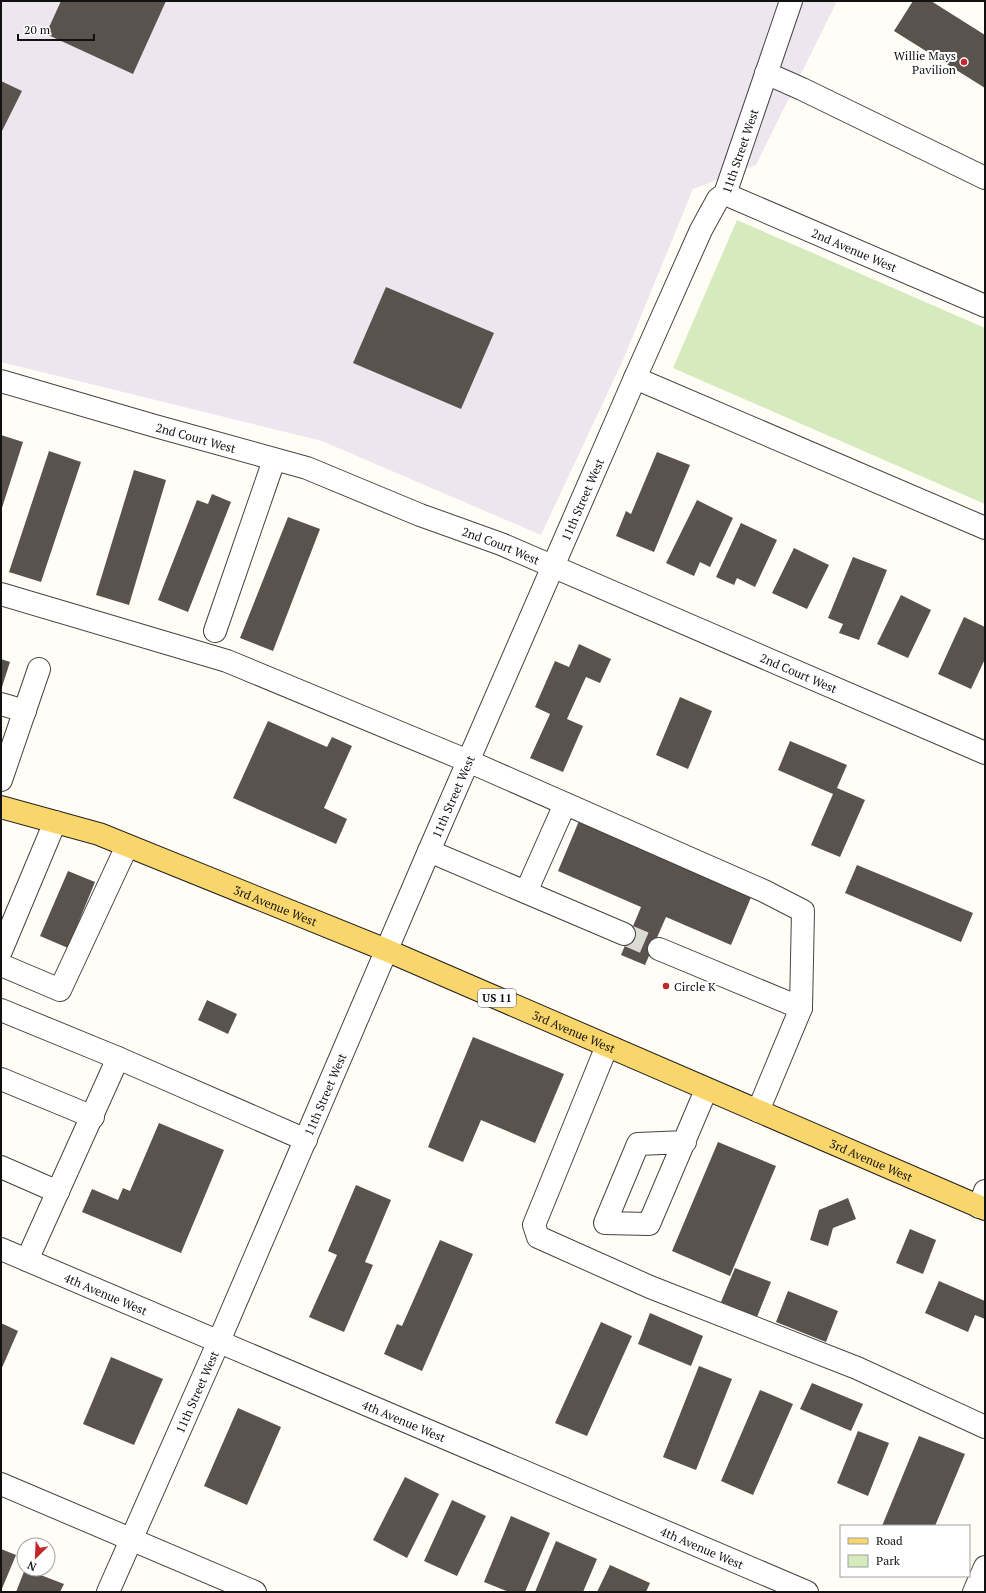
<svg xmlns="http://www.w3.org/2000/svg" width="986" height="1593" viewBox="0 0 986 1593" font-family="'PT Serif',serif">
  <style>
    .industrial { fill: #eee6ef }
    .green { fill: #d5ebbd }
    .building { fill: #5a524d }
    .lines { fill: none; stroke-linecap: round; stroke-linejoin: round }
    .minor-tunnel { stroke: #dbdad3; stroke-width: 22; stroke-dasharray: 22 11; stroke-linecap: butt }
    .minor-casing { stroke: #444; stroke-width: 24 }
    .major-casing { stroke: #222; stroke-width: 24 }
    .minor { stroke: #fff; stroke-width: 22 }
    .major { stroke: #f9d66b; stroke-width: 22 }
    .poi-dot { fill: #c4262e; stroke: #fff; stroke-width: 1.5 }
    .labels { text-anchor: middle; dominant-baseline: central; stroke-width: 4; stroke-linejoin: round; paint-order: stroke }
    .shield { fill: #fff; stroke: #585858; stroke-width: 1 }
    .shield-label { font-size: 11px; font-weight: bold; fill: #111 }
    .poi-label { font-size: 12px; fill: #111; stroke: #fff; text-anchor: end }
    .street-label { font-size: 12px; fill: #111; stroke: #fff }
  </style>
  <rect width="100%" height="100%" fill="#fffdf5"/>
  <path class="industrial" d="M1,1h836l-81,164 -63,24 -70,171 -82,175 -219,-94 -321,-79z"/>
  <path class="green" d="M737,220l248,108v176l-312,-136z"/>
  <g class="building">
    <path d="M61,1h105l-33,73 -87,-40z"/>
    <path d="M913,1h18l54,34v53l-91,-57z"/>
    <path d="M1,81l21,10 -21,42z"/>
    <path d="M386,287l108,46 -33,76 -108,-46z"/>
    <path d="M1,435l22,7 -22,69z"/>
    <path d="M49,451l32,11 -40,120 -32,-10z"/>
    <path d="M657,452l33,13 -36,87 -38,-16 10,-25 5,3z"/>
    <path d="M134,470l32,10 -37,125 -33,-10z"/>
    <path d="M212,494l19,8 -43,110 -30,-12 39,-100 11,4z"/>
    <path d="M697,500l36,18 -23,49 -10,-5 -6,14 -28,-13z"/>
    <path d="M288,517l32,12 -47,122 -33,-13z"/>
    <path d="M741,523l36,17 -22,47 -18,-9 -3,7 -18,-8z"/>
    <path d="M794,548l35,17 -22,44 -35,-16z"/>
    <path d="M853,557l34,13 -28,70 -20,-7 4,-9 -15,-6z"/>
    <path d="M901,595l30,15 -23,48 -31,-14z"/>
    <path d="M964,617l21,10v32l-14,30 -33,-15z"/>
    <path d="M579,644l32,15 -11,24 -14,-6 -19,42 16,7 -20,46 -33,-14 20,-44 -15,-7 20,-46 14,6z"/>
    <path d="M1,659l9,3 -9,28z"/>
    <path d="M680,697l32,14 -24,58 -32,-14z"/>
    <path d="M268,721l59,26 5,-10 20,9 -28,62 23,11 -11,25 -103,-46z"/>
    <path d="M790,741l57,24 -10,23 28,12 -25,57 -29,-12 22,-51 -55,-24z"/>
    <path d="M579,821l173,74 -21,50 -65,-28 -21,48 -24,-10 20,-48 -83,-36z"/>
    <path d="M857,865l116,48 -12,29 -116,-49z"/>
    <path d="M68,871l27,11 -27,66 -28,-12z"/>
    <path d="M207,1000l30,14 -9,20 -30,-14z"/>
    <path d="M473,1037l91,37 -29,69 -54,-23 -18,42 -35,-15z"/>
    <path d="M159,1123l65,27 -43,103 -99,-41 10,-23 26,11 5,-12 7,3z"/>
    <path d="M718,1142l58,24 -46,110 -58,-25z"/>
    <path d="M356,1185l35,15 -26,62 8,3 -29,67 -35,-15 28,-62 -9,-4z"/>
    <path d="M848,1198l8,21 -23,9 -5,18 -18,-6 9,-30z"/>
    <path d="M910,1229l26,11 -13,34 -27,-11z"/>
    <path d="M440,1240l33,14 -51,117 -38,-17 13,-30 5,2z"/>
    <path d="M735,1268l36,14 -14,35 -36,-15z"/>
    <path d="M939,1281l46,20v18l-10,-4 -7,17 -43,-19z"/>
    <path d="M788,1291l50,20 -12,31 -50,-20z"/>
    <path d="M650,1313l53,23 -12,30 -53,-22z"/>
    <path d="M601,1322l31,14 -45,100 -32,-13z"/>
    <path d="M1,1323l17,8 -17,39z"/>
    <path d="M111,1357l52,22 -29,66 -51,-21z"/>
    <path d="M699,1366l33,13 -36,91 -33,-13z"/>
    <path d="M812,1383l51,21 -12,27 -51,-22z"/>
    <path d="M760,1390l33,14 -40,91 -32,-14z"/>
    <path d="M238,1408l43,19 -34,78 -43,-19z"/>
    <path d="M858,1431l31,12 -21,53 -31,-13z"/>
    <path d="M919,1436l46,18 -30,72h-53z"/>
    <path d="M405,1477l34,17 -32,64 -34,-18z"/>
    <path d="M452,1500l34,16 -29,60 -33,-15z"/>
    <path d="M511,1516l39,17 -25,59h-16l-25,-10z"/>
    <path d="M556,1541l41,18 -14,33h-48z"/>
    <path d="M1,1549l15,6 -15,36z"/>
    <path d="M610,1565l40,18 -4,9h-49z"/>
    <path d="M25,1569l39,15 -4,8h-44z"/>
  </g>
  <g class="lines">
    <path class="minor-tunnel" d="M624,934l35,15"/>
    <g class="minor-casing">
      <g id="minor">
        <path d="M766,73l36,16 183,89"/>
        <path id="s1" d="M725,194l260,112"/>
        <path d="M635,378l350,150"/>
        <path id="s2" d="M1,381l154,45 152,42 113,47 81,29 484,209"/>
        <path d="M1,594l226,67 241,100 296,130 39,20 -2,97"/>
        <path d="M215,631l59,-171"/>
        <path d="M1,704l24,7"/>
        <path d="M1,780l38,-111"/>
        <path d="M429,851l195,83"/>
        <path d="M526,892l39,-88"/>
        <path d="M659,949l142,59 -43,103"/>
        <path d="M1,951l54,-129"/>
        <path d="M1,965l59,25 67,-144"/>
        <path d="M1,1010l117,48 188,82"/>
        <path d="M607,1046l-73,179 4,12 112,50 207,81 128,59"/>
        <path d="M1,1079l92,38"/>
        <path d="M685,1142l-47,2 -33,79 44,1 57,-134"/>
        <path d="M1,1167l57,25"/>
        <path d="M979,1207l6,-16"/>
        <path id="s3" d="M1,1249l806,343"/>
        <path d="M27,1260l91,-202"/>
        <path d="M1,1484l254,108"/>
        <path id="s4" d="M108,1592l111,-251 210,-490 206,-473 66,-148 17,-31 7,-5 66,-193"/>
        <path d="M974,1592l11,-25"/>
      </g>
    </g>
    <g class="major-casing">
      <g id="major">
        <path id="s5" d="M1,807l98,27 287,116 599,259"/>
      </g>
    </g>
    <use href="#minor" class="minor"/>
    <use href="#major" class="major"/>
  </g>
  <g class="poi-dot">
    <circle cx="964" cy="62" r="4"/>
    <circle cx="666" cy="986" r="4"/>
  </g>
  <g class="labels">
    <rect class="shield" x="478" y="989" width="38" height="18" rx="3"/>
    <g class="shield-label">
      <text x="497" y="998">US 11</text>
    </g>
    <g class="poi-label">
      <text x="956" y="55">Willie Mays<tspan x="956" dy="14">Pavilion</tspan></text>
      <text x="674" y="986" text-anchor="start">Circle K</text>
    </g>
    <g class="street-label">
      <text stroke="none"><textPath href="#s4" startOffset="1575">11th Street West</textPath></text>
      <text stroke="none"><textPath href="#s1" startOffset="141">2nd Avenue West</textPath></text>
      <text stroke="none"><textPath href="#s2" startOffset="203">2nd Court West</textPath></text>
      <text stroke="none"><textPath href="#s4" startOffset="1191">11th Street West</textPath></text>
      <text stroke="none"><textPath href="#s2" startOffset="527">2nd Court West</textPath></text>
      <text stroke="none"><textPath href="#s2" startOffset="851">2nd Court West</textPath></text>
      <text stroke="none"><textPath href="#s4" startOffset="867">11th Street West</textPath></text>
      <text stroke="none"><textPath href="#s5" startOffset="292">3rd Avenue West</textPath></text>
      <text stroke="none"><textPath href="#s5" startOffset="616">3rd Avenue West</textPath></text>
      <text stroke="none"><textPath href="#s4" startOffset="543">11th Street West</textPath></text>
      <text stroke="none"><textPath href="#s5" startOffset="940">3rd Avenue West</textPath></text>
      <text stroke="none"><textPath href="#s3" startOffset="114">4th Avenue West</textPath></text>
      <text stroke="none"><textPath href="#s4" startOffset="219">11th Street West</textPath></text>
      <text stroke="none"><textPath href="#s3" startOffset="438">4th Avenue West</textPath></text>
      <text stroke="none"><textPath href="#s3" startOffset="762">4th Avenue West</textPath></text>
    </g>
  </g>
  <rect width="986" height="1593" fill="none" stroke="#111111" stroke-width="4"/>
  <rect x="840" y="1525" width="130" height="52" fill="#ffffff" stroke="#a0a0a0"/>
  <rect x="848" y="1538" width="20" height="6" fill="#f9d66b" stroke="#a0a0a0"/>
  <text x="876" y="1545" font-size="12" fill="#111111">Road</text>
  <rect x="848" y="1555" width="20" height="12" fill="#d5ebbd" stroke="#a0a0a0"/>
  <text x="876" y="1565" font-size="12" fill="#111111">Park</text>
  <g transform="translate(36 1557) rotate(204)"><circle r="19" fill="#ffffff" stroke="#a0a0a0"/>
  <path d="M0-3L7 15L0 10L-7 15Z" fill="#c4262e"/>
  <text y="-6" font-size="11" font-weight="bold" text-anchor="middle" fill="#111111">N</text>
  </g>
  <path d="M18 34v6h76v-6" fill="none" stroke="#111111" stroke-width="2"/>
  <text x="24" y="34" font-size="12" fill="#111111" stroke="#ffffff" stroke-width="3" paint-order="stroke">20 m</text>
</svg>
